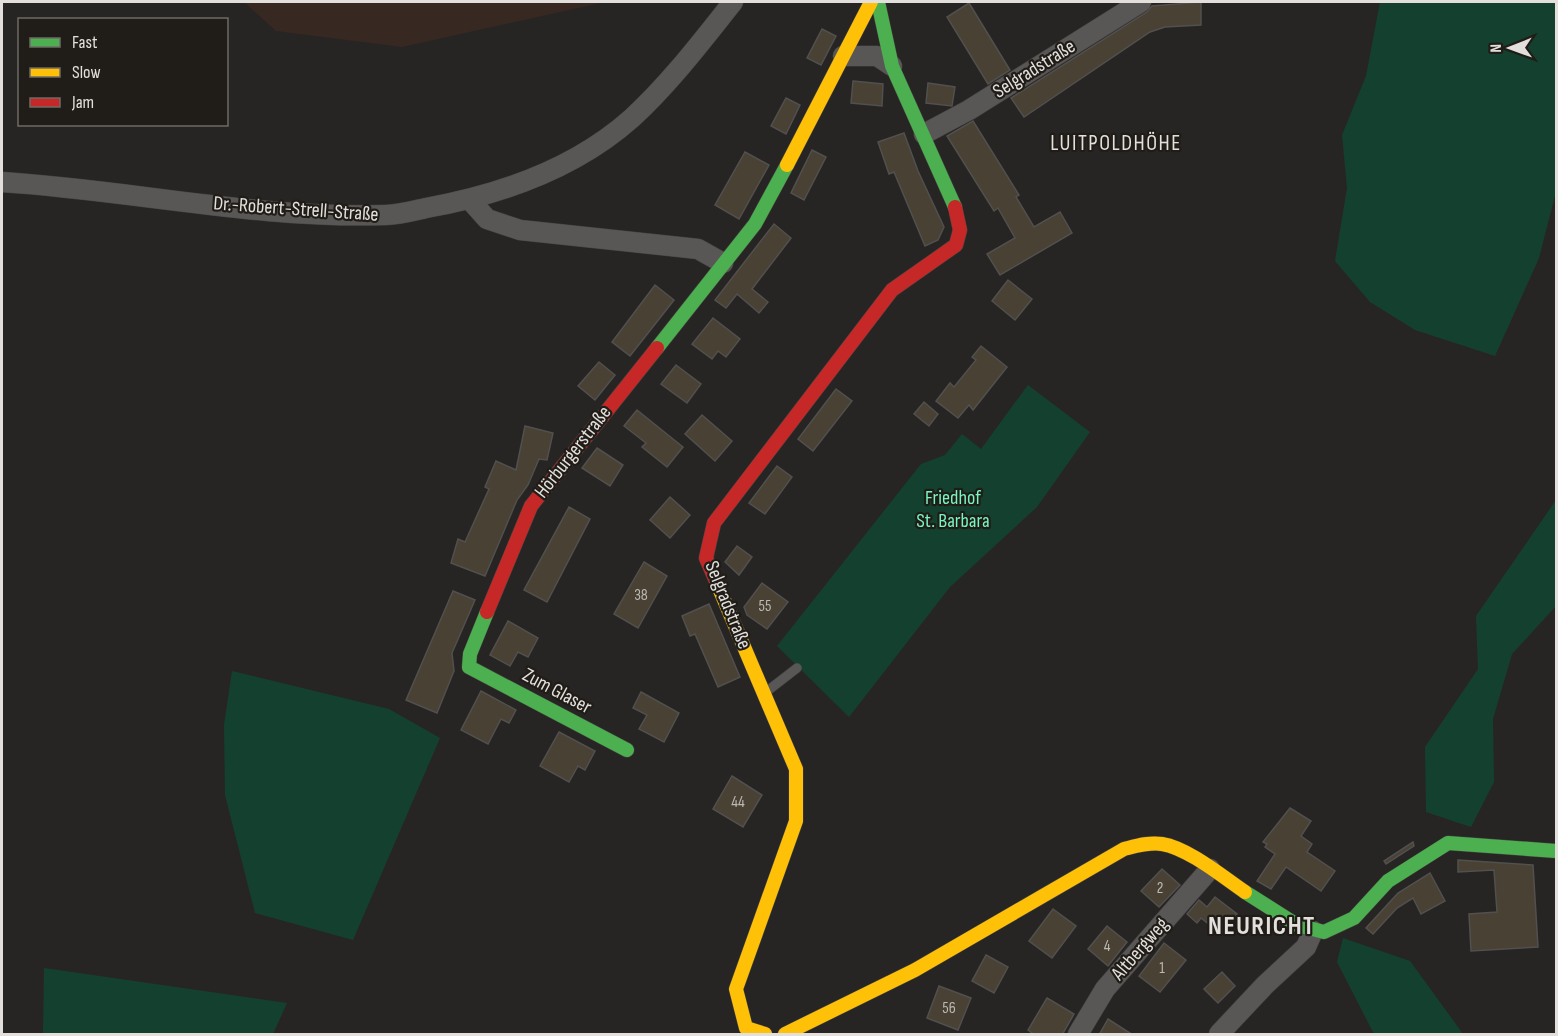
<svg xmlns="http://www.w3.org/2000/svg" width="1558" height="1036" viewBox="0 0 1558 1036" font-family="'Sofia Sans Condensed',sans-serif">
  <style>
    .industrial { fill: #382822 }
    .green { fill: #14412f }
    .building { fill: #484134; stroke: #52504e; stroke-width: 1.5 }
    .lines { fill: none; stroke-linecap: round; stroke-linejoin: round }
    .lane-casing { stroke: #444341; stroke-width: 10 }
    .street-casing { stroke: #444341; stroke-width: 21 }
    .fast-casing { stroke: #444341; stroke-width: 15 }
    .slow-casing { stroke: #444341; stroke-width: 15 }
    .jam-casing { stroke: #444341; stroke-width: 15 }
    .lane { stroke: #595756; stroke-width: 9 }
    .street { stroke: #595756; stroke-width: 20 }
    .fast { stroke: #4caf50; stroke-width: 14 }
    .slow { stroke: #ffc107; stroke-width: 14 }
    .jam { stroke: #c62828; stroke-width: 14 }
    .labels { text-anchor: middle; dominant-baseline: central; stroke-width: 4.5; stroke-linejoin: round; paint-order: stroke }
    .number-label { font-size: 16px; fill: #bcb8b2 }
    .street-label { font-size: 20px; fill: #e2dfdc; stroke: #201c17 }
    .park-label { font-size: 20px; fill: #76f6c1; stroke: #201c17 }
    .quarter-label { font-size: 22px; letter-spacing: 1.5px; fill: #e2dfdc; stroke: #201c17 }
    .district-label { font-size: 26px; font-weight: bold; letter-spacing: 1.5px; fill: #e2dfdc; stroke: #201c17 }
  </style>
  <rect width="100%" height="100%" fill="#272523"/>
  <path class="industrial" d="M244,2h361l-203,45 -126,-16z"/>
  <g class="green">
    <path d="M1380,2h176v190l-17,66 -44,98 -80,-26 -45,-28 -35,-41 12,-73 -5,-53 24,-59z"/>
    <path d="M1028,385l62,47 -53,75 -87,80 -101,130 -72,-71 144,-182 24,-9 17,-21 19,15z"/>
    <path d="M1556,500v106l-44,48 -19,65 1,63 -23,45 -45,-15 -1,-65 53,-78 -2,-53z"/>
    <path d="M232,671l157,38 51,29 -87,202 -98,-27 -30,-118 -1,-70z"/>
    <path d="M1343,938l67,23 53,73h-89l-37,-72z"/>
    <path d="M44,968l243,35 -14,31h-230z"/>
  </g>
  <g class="building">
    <path d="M1201,2v23l-36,2 -15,5 -126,85 -13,-19 136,-86 5,-6z"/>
    <path d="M969,3l41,67 -22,14 -41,-67z"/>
    <path d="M822,29l14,7 -15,29 -14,-7z"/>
    <path d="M853,81l30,3 -1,22 -31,-3z"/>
    <path d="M928,83l27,4 -3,19 -26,-3z"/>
    <path d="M786,98l14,7 -14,29 -15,-8z"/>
    <path d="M973,121l46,74 -3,2 18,30 26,-15 12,21 -72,42 -13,-21 28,-16 -17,-30 -4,3 -47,-75z"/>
    <path d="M904,133l14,38 26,56 -6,13 -13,6 -31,-74 -5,2 -11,-32z"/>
    <path d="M812,150l14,7 -22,43 -13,-7z"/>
    <path d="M745,152l24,13 -30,54 -24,-14z"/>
    <path d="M774,224l17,14 -39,51 16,13 -9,11 -22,-19 -11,14 -11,-8z"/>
    <path d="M1008,280l24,19 -17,21 -23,-19z"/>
    <path d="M655,285l19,15 -44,56 -18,-14z"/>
    <path d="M713,318l27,21 -14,18 -8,-6 -6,8 -20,-15z"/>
    <path d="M981,346l26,21 -34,43 -4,-5 -11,13 -22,-17 14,-18 4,4 22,-27 -4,-3z"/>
    <path d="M599,362l16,13 -20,25 -17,-14z"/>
    <path d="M676,365l25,19 -14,19 -26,-19z"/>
    <path d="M836,389l16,12 -39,50 -15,-12z"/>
    <path d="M924,402l14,12 -9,12 -15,-12z"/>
    <path d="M637,410l46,37 -16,20 -25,-20 4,-4 -22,-17z"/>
    <path d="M702,415l30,26 -17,20 -30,-27z"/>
    <path d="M525,426l28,7 -6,27 -8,-1 -11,26 -11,15 -32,76 -34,-13 7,-24 7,3 24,-53 -4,-2 11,-26 20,9z"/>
    <path d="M597,448l26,17 -13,21 -28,-18z"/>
    <path d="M777,466l15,11 -27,37 -16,-11z"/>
    <path d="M670,497l20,18 -20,23 -20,-18z"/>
    <path d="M569,507l21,12 -43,83 -23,-12z"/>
    <path d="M737,546l15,11 -13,18 -14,-13z"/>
    <path d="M644,562l23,14 -29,52 -24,-14z"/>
    <path d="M762,583l26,19 -21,27 -20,-14 -3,-8z"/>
    <path d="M453,591l22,9 -23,53 2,18 -17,42 -31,-13z"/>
    <path d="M709,604l31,73 -22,10 -23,-53 -5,2 -8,-20z"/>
    <path d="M508,621l30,17 -10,19 -10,-5 -8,14 -20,-11z"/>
    <path d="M481,691l35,19 -7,13 -8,-4 -13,25 -27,-14z"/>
    <path d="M641,692l38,21 -15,29 -25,-13 8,-14 -14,-7z"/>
    <path d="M559,732l36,19 -10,19 -7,-4 -9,16 -29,-16z"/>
    <path d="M732,776l30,19 -19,32 -30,-18z"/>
    <path d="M1290,808l21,13 -10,15 11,8 -5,8 28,19 -14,20 -35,-24 -15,22 -14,-8 18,-27 -10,-7 2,-3 -4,-2z"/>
    <path d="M1413,842l1,4 -28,18 -2,-3z"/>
    <path d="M1458,860l75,5 5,82 -67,4 -2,-37 28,-2 -3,-42 -36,2z"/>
    <path d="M1162,869l18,16 -21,22 -18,-16z"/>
    <path d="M1430,873l15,28 -24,13 -8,-16 -16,10 -24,26 -7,-6 32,-35z"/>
    <path d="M1215,897l22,17 -16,20 -20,-16 -4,5 -10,-9 12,-14 8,7z"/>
    <path d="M1053,909l23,17 -24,32 -23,-17z"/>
    <path d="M1107,926l20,16 -19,24 -20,-17z"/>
    <path d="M1164,943l22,17 -26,32 -21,-16z"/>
    <path d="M986,955l22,12 -14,26 -22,-12z"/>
    <path d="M1222,972l13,14 -17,17 -14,-14z"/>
    <path d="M939,986l32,12 -13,32 -31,-12z"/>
    <path d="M1047,998l27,16 -12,21h-27l-7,-5z"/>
    <path d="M1108,1019l25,16h-34z"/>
  </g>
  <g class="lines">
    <g class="lane-casing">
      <path id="lane" d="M766,692l31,-24"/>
    </g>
    <g class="street-casing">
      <g id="street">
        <path d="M843,56h34l15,10"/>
        <path d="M924,134l45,-24 172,-108"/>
        <path d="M2,182c127,8 255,37 384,33 13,0 27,-4 40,-7 73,-13 150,-40 206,-90 38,-35 69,-76 101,-116"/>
        <path d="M470,200l17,19 33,11 178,19 25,14"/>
        <path d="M1078,1034l27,-45 105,-120"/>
        <path d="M1219,1034l46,-49 41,-38 7,-16"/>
      </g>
    </g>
    <g class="fast-casing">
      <g id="fast">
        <path d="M878,2l14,64 63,141"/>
        <path d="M657,348l98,-124 32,-59"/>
        <path d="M487,612l-17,42 -1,13 158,83"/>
        <path d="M1245,892l52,33 27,7 30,-14 34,-37 60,-38 108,8"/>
      </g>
    </g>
    <g class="slow-casing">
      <g id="slow">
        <path d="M787,165l84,-163"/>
        <path d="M716,581l80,188v52l-60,168 10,39 19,6"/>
        <path d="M785,1034l130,-64 209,-121c12,-3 25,-7 38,-5 26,4 61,33 83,48"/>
      </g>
    </g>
    <g class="jam-casing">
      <g id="jam">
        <path d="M716,581l-10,-23 8,-35 178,-233 64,-45 4,-15 -5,-23"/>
        <path d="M487,612l44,-106 126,-158"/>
      </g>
    </g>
    <use href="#lane" class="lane"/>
    <use href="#street" class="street"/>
    <use href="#fast" class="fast"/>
    <use href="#slow" class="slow"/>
    <use href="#jam" class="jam"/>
  </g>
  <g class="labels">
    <g class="number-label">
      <text x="641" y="595">38</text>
      <text x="765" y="606">55</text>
      <text x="738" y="802">44</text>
      <text x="1160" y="888">2</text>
      <text x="1107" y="946">4</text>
      <text x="1162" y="968">1</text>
      <text x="949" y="1008">56</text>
    </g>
    <g class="street-label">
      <text transform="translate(1034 69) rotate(-32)">Selgradstraße</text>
      <text transform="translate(296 209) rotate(4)">Dr.-Robert-Strell-Straße</text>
      <text transform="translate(573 452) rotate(-52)">Hörburgerstraße</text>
      <text transform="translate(728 605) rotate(68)">Selgradstraße</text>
      <text transform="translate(557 691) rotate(28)">Zum Glaser</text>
      <text transform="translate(1140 949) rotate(-49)">Altbergweg</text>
    </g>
    <g class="park-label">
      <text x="953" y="498">Friedhof<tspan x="953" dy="23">St. Barbara</tspan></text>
    </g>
    <g class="quarter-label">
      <text x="1116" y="143">LUITPOLDHÖHE</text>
    </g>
    <g class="district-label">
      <text x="1262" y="926">NEURICHT</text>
    </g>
  </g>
  <rect width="1558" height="1036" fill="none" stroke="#e2dfdc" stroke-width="6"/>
  <rect x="18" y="18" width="210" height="108" fill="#201c17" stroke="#6e6a66" stroke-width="1.5"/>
  <rect x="30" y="38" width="30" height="9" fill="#4caf50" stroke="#6e6a66" stroke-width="1.5"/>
  <text x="72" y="48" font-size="18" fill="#e2dfdc">Fast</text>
  <rect x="30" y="68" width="30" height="9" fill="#ffc107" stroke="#6e6a66" stroke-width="1.5"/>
  <text x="72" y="78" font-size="18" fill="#e2dfdc">Slow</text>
  <rect x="30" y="98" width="30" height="9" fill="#c62828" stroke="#6e6a66" stroke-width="1.5"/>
  <text x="72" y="108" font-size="18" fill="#e2dfdc">Jam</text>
  <g transform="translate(1510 48) rotate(269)" stroke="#201c17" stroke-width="4.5" paint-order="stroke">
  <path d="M0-4.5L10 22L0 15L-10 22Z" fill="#e2dfdc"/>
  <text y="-9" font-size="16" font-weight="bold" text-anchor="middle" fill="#e2dfdc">N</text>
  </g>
</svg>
